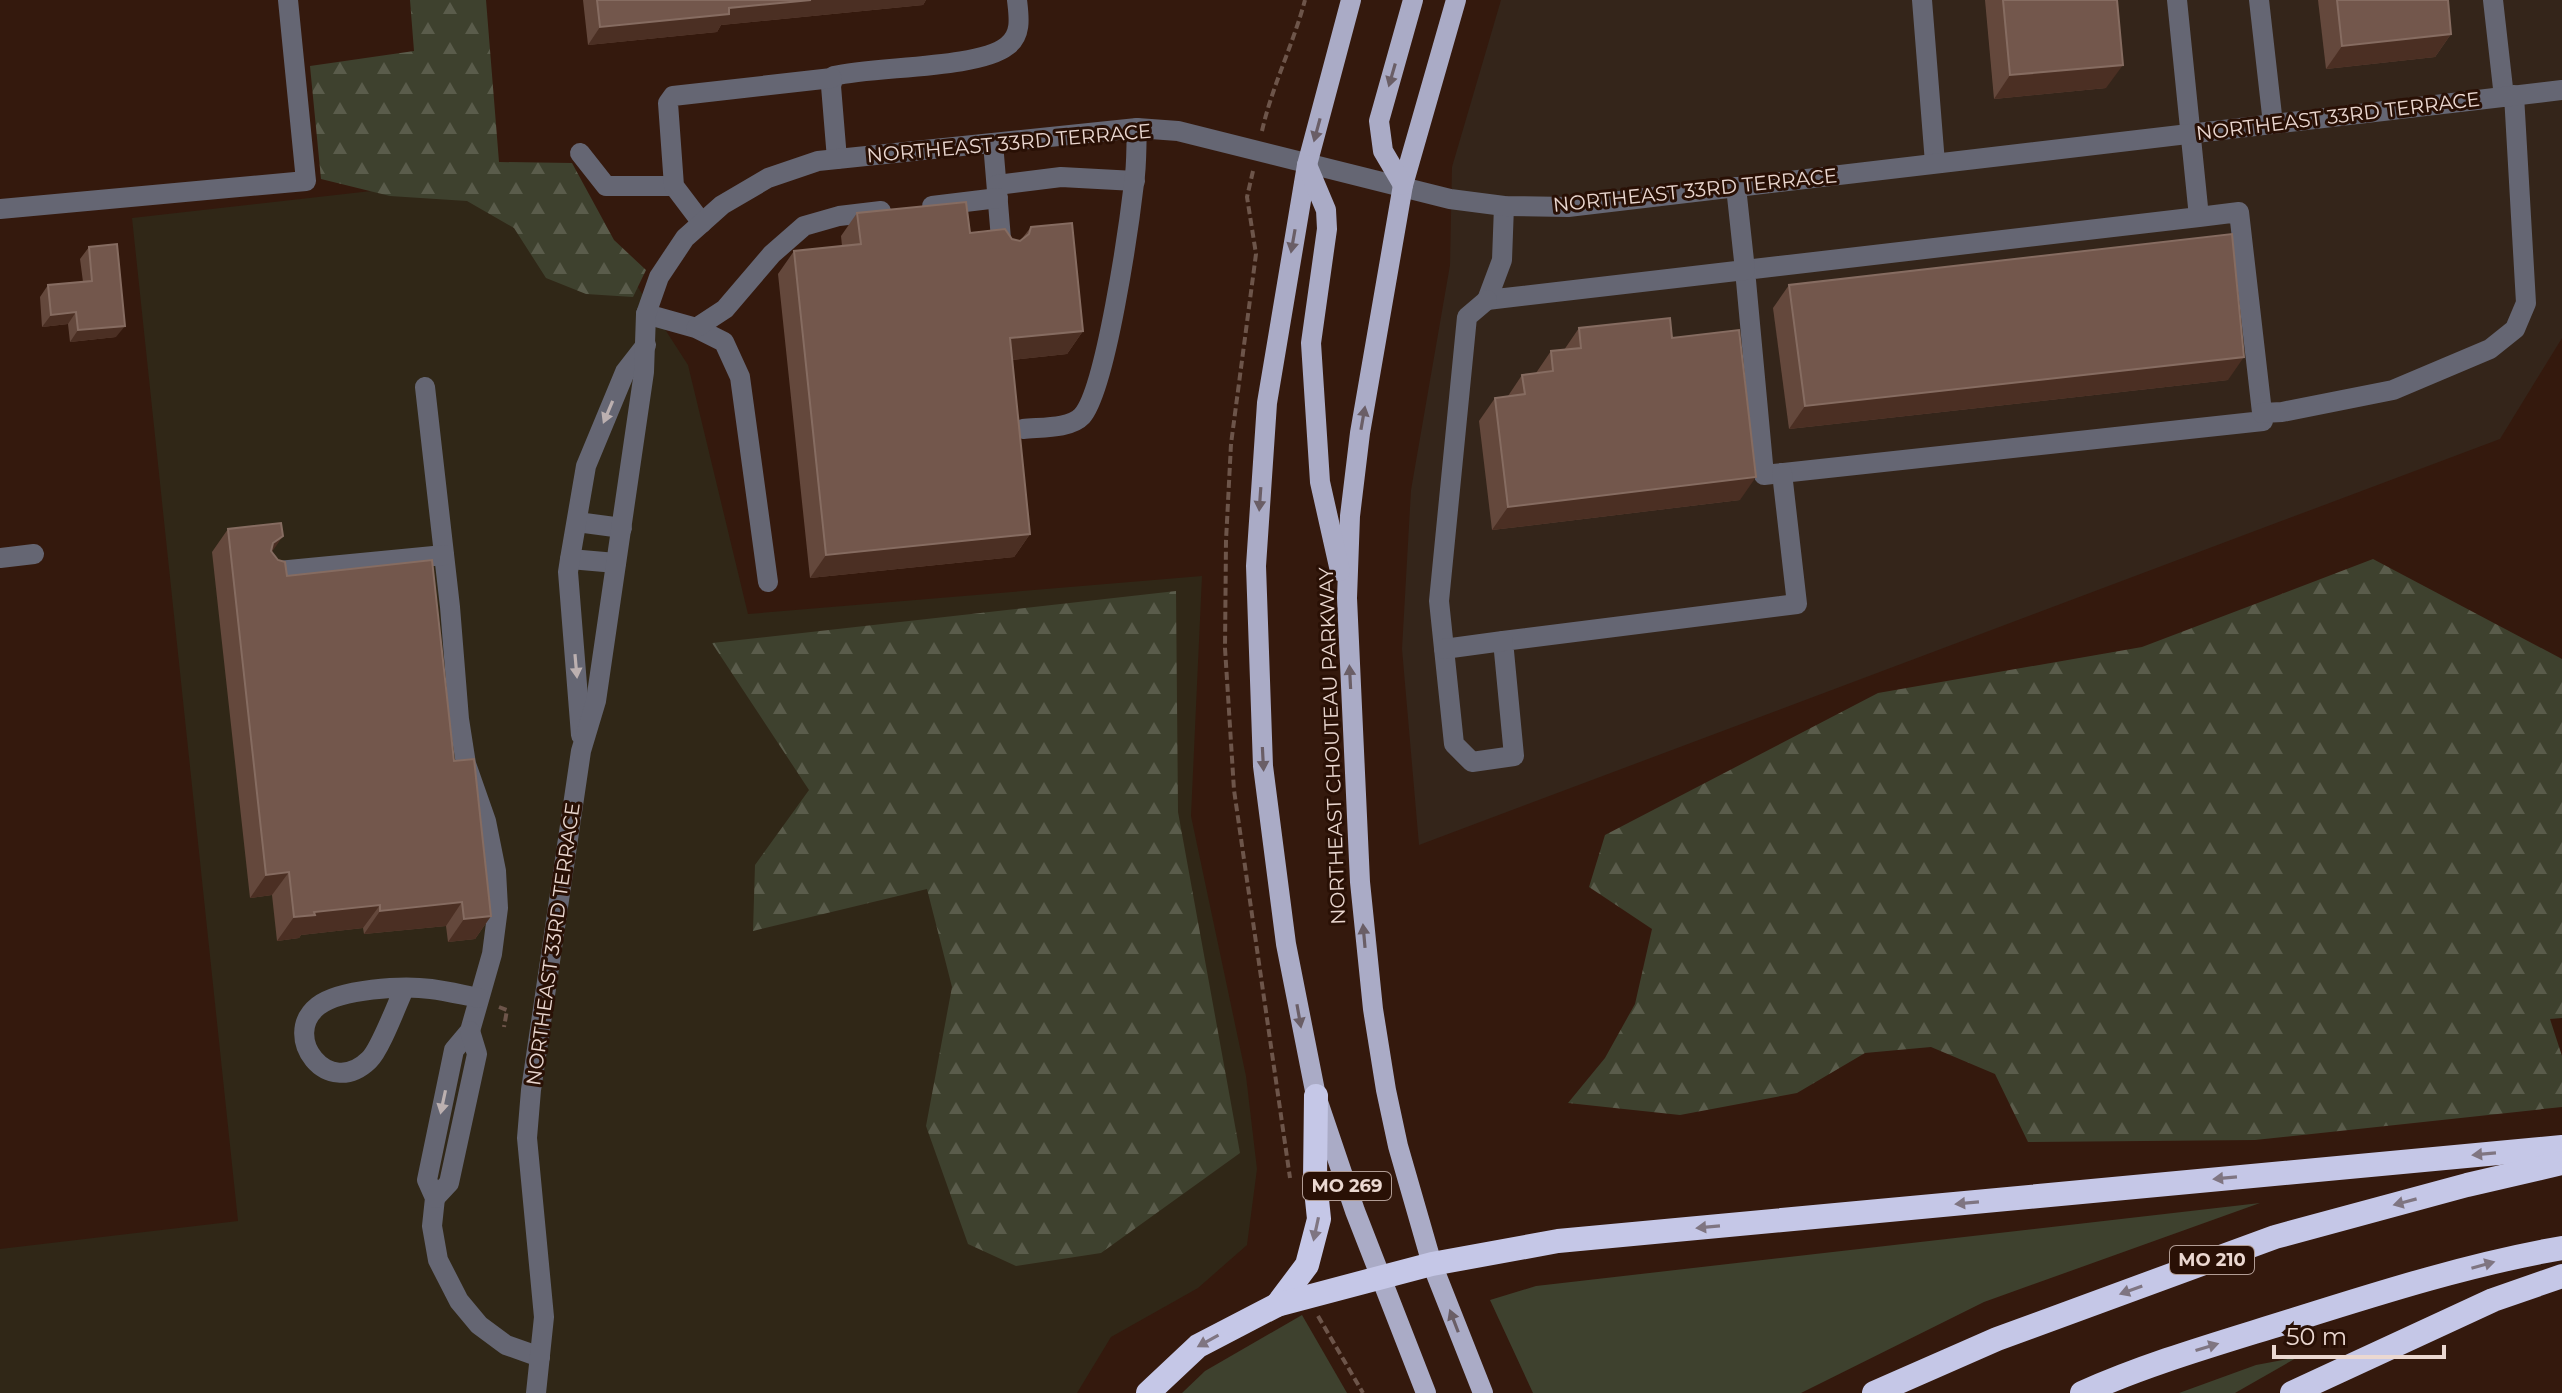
<svg xmlns="http://www.w3.org/2000/svg" width="2562" height="1393" viewBox="0 0 2562 1393" font-family="Montserrat,sans-serif">
  <style>
    .commercial { fill: #302717 }
    .industrial { fill: #34251a }
    .green { fill: #3e412e }
    .forest { fill: url(#forest-firs) }
    .lines { fill: none; stroke-linecap: round; stroke-linejoin: round }
    .path { stroke: #6d554a; stroke-width: 4; stroke-dasharray: 8 4; stroke-linecap: butt }
    .minor { stroke: #656673; stroke-width: 20 }
    .major { stroke: #aaabc6; stroke-width: 20 }
    .highway { stroke: #c5c7e7; stroke-width: 24 }
    .wall { fill: #64483c }
    .shaded-wall { fill: #4b2f23 }
    .building { fill: #73574c; stroke: #866c61; stroke-width: 2 }
    .oneway { fill: #6a5e66 }
    .oneway2 { fill: #bcb0b0 }
    .oneway3 { fill: #7f7581 }
    .labels { text-anchor: middle; dominant-baseline: central; stroke-width: 6; stroke-linejoin: round; paint-order: stroke }
    .shield { fill: #291005; stroke: #b19c94; stroke-width: 2 }
    .shield-label { font-size: 18px; font-weight: bold; fill: #ebd8d1 }
    .street-label { font-size: 20px; fill: #ebd8d1; stroke: #291005 }
  </style>
  <defs>
    <pattern id="forest-firs" width="22" height="20" patternUnits="userSpaceOnUse" patternTransform="scale(2)"><rect width="22" height="20" fill="#3e412e"/><path d="M5 1l3.5 6h-7zM16 11l3.5 6h-7z" fill="#5a5c4b"/></pattern>
  </defs>
  <rect width="100%" height="100%" fill="#34190d"/>
  <path class="commercial" d="M504,176l128,102 56,87 60,249 454,-38 -11,240 55,260 11,93 -10,76 -49,43 -87,49 -34,56h-1077v-144l238,-28 -106,-1003z"/>
  <path class="industrial" d="M1501,0h1061v338l-62,101 -1081,406 -17,-196 9,-159 39,-225 2,-98z"/>
  <g class="green">
    <path d="M2260,1203l-276,99 -183,91h-268l-43,-93 46,-14z"/>
    <path d="M1302,1315l45,78h-165l23,-22z"/>
    <path d="M2298,1357l-63,36h-56l77,-28z"/>
  </g>
  <g class="forest">
    <path d="M410,0h76l13,162 73,1 42,77 32,30 -13,27 -47,-3 -40,-16 -32,-50 -47,-27 -77,-5 -69,-17 -11,-113 104,-15z"/>
    <path d="M2373,559l189,100v359l-12,1 12,37v51l-307,33 -227,2 -33,-68 -64,-27 -66,6 -68,40 -117,22 -112,-12 37,-45 30,-54 17,-75 -63,-42 16,-52 273,-142 264,-46z"/>
    <path d="M1176,591l2,221 62,341 -139,100 -85,13 -48,-22 -42,-118 26,-139 -25,-98 -174,42 2,-66 54,-75 -97,-147z"/>
  </g>
  <g class="lines">
    <g class="path">
      <path d="M1262,131c10,-45 31,-86 43,-131"/>
      <path d="M1253,171l-6,26 9,57 -25,190 -5,97 -1,107 9,142 56,388"/>
      <path d="M499,1007l8,3 -3,17"/>
      <path d="M1318,1316l45,77"/>
    </g>
    <g class="minor">
      <path d="M1922,0l13,163"/>
      <path d="M2177,0l22,217 -454,53 19,205 499,-54 -24,-209 -40,5"/>
      <path d="M2259,0l14,124"/>
      <path d="M2493,0l11,97"/>
      <path d="M993,143l9,108"/>
      <path d="M580,153l26,33h68"/>
      <path d="M837,159l-6,-73 3,-10c40,-10 144,-7 173,-30 15,-11 12,-29 10,-46"/>
      <path d="M997,185l64,-8 74,4"/>
      <path d="M932,206l66,-8"/>
      <path d="M1504,206l-2,54 -15,40 258,-30 -9,-83"/>
      <path d="M0,209l306,-28 -18,-181"/>
      <path d="M702,223l-28,-37 -6,-83 5,-7 159,-18"/>
      <path d="M1487,300l-20,17 -28,284 15,143 18,18 42,-6 -11,-115 294,-37 -15,-131"/>
      <path d="M646,314l50,14 28,14 16,35 28,205"/>
      <path d="M696,328l29,-19 47,-55 32,-28 35,-10 42,-5"/>
      <path d="M425,387l25,220 9,112 7,45 20,57 10,50 2,37 -6,46 -22,77 -16,19 -27,130 8,18 -3,28 6,34 21,41 20,24 27,20 34,12"/>
      <path d="M2262,413l20,-1 111,-22 97,-41 25,-20 11,-26 -12,-208"/>
      <path d="M1023,429c17,-2 47,0 59,-13 24,-27 47,-190 52,-233 3,-18 2,-37 3,-55"/>
      <path d="M577,522l45,6"/>
      <path d="M0,558l34,-4"/>
      <path d="M570,559l46,4"/>
      <path d="M268,572l176,-17"/>
      <path d="M1444,649l59,-8"/>
      <path d="M581,735l-13,-163 2,-13 16,-93 39,-94 21,-27"/>
      <path d="M404,989c-7,15 -24,61 -35,71 -41,40 -89,-24 -51,-54 22,-17 85,-21 113,-17 16,2 32,6 48,9"/>
      <path d="M435,1198l14,-15 28,-129 -7,-23"/>
      <path d="M536,1393l8,-76 -17,-179 4,-48 50,-339 15,-50 48,-329 2,-58 13,-37 26,-39 37,-33 46,-27 50,-17 319,-33 41,3 272,68 54,7 64,1 994,-117"/>
    </g>
    <g class="major">
      <path d="M1351,0l-44,165 -40,238 -11,163 7,200 23,178 30,152 39,115 71,182"/>
      <path d="M1456,0l-53,185 -43,248 -10,83 -3,82 13,284 13,127 13,81 12,56 34,118 51,129"/>
      <path d="M1307,165l19,45 1,19 -16,114 9,139 20,89"/>
      <path d="M1403,185l-20,-34 -4,-30 34,-121"/>
    </g>
    <g class="highway">
      <path d="M1277,1305l30,-40 12,-46 -4,-39 1,-84"/>
      <path d="M1148,1393l50,-47 79,-41 155,-41 126,-23 1004,-94"/>
      <path d="M1874,1393l123,-54 278,-102 192,-52 95,-22"/>
      <path d="M2082,1393c67,-30 138,-50 208,-72 89,-28 180,-57 272,-73"/>
      <path d="M2292,1393l201,-93 69,-24"/>
    </g>
  </g>
  <g class="wall">
    <path d="M583,0h343l-3,5 -202,20 -4,7 -129,13z"/>
    <path d="M1985,0h132l-11,88 -112,11z"/>
    <path d="M2318,0h130l3,34 -16,23 -109,12z"/>
    <path d="M857,213l163,28 11,-14 52,104 -16,23 -55,6 18,174 -16,23 -204,21 -32,-304 16,-23 48,-5 -1,-10z"/>
    <path d="M89,247l27,90 -46,5 -2,-18 -26,3 -2,-30 8,-12 35,-3 -3,-23z"/>
    <path d="M1789,285l439,95 -439,49 -16,-121z"/>
    <path d="M1579,328l93,10 68,162 -248,30 -13,-109 16,-23 13,-2 14,-21 14,-2 15,-22 13,-1z"/>
    <path d="M228,529l44,23 15,24 167,185 37,155 -16,23 -27,3 -2,-16 -82,8 -1,-6 -62,7 -2,3 -22,3 -5,-46 -22,3 -38,-346z"/>
  </g>
  <g class="shaded-wall">
    <path d="M811,0h115l-3,5 -202,20 -4,7 -129,13 12,-18 129,-19z"/>
    <path d="M2451,34l-16,23 -109,12 16,-23z"/>
    <path d="M2123,65l-17,23 -112,11 16,-24z"/>
    <path d="M76,312l-8,12 -26,3 9,-12z"/>
    <path d="M125,326l-9,11 -46,5 8,-12z"/>
    <path d="M1083,331l-16,23 -73,8 16,-24z"/>
    <path d="M2244,357l-16,23 -439,49 16,-23z"/>
    <path d="M1756,477l-16,23 -248,30 16,-23z"/>
    <path d="M1030,534l-16,23 -204,21 16,-23z"/>
    <path d="M283,536l-16,23 6,-16z"/>
    <path d="M289,872l-17,23 -22,3 16,-23z"/>
    <path d="M462,902l-16,24 -82,8 16,-23z"/>
    <path d="M380,905l-17,23 -62,7 -2,3 -22,3 17,-24 20,-5z"/>
    <path d="M491,916l-16,23 -27,3 16,-23z"/>
  </g>
  <g class="building">
    <path d="M597,0h214l-82,8v6l-129,13z"/>
    <path d="M2003,0h114l6,65 -113,10z"/>
    <path d="M2337,0h111l3,34 -109,12z"/>
    <path d="M966,202l4,31 35,-4 7,10 8,2 9,-7 2,-7 41,-4 11,108 -73,7 20,196 -204,21 -32,-304 67,-7 -4,-31z"/>
    <path d="M2232,234l12,123 -439,49 -16,-121z"/>
    <path d="M117,244l8,82 -47,4 -2,-18 -25,3 -3,-30 44,-4 -3,-34z"/>
    <path d="M1670,318l2,20 67,-8 17,147 -248,30 -13,-109 30,-4 -3,-19 31,-4 -2,-20 30,-3 -2,-20z"/>
    <path d="M281,523l2,13 -10,7 -2,8 7,9 7,2 2,14 145,-16 22,201 20,-2 17,157 -27,3 -2,-17 -82,9v-6l-66,7 1,3 -21,2 -5,-45 -23,3 -38,-346z"/>
  </g>
  <defs><path id="oneway-solid" d="M-6-.8H1V-3.2L6.5 0L1 3.2V.8H-6Z" transform="scale(2)"/></defs>
  <g class="oneway">
    <use href="#oneway-solid" transform="translate(1392 75) rotate(106)"/>
    <use href="#oneway-solid" transform="translate(1317 130) rotate(105)"/>
    <use href="#oneway-solid" transform="translate(1293 241) rotate(100)"/>
    <use href="#oneway-solid" transform="translate(1363 418) rotate(-80)"/>
    <use href="#oneway-solid" transform="translate(1260 499) rotate(94)"/>
    <use href="#oneway-solid" transform="translate(1350 677) rotate(-93)"/>
    <use href="#oneway-solid" transform="translate(1263 759) rotate(87)"/>
    <use href="#oneway-solid" transform="translate(1364 936) rotate(-95)"/>
    <use href="#oneway-solid" transform="translate(1299 1016) rotate(80)"/>
    <use href="#oneway-solid" transform="translate(1454 1321) rotate(-111)"/>
  </g>
  <g class="oneway2">
    <use href="#oneway-solid" transform="translate(608 412) rotate(113)"/>
    <use href="#oneway-solid" transform="translate(576 666) rotate(85)"/>
    <use href="#oneway-solid" transform="translate(443 1102) rotate(102)"/>
  </g>
  <g class="oneway3">
    <use href="#oneway-solid" transform="translate(2484 1154) rotate(175)"/>
    <use href="#oneway-solid" transform="translate(2225 1178) rotate(175)"/>
    <use href="#oneway-solid" transform="translate(2405 1202) rotate(165)"/>
    <use href="#oneway-solid" transform="translate(1967 1203) rotate(175)"/>
    <use href="#oneway-solid" transform="translate(1708 1227) rotate(175)"/>
    <use href="#oneway-solid" transform="translate(1316 1229) rotate(102)"/>
    <use href="#oneway-solid" transform="translate(2483 1265) rotate(-16)"/>
    <use href="#oneway-solid" transform="translate(2131 1290) rotate(160)"/>
    <use href="#oneway-solid" transform="translate(1208 1341) rotate(151)"/>
    <use href="#oneway-solid" transform="translate(2207 1347) rotate(-17)"/>
  </g>
  <g class="labels">
    <g class="shield">
      <rect x="1303" y="1172" width="88" height="28" rx="6"/>
      <rect x="2170" y="1246" width="84" height="28" rx="6"/>
    </g>
    <g class="shield-label">
      <text x="1347" y="1186">MO 269</text>
      <text x="2212" y="1260">MO 210</text>
    </g>
    <g class="street-label">
      <text transform="translate(2338 116) rotate(-7)">NORTHEAST 33RD TERRACE</text>
      <text transform="translate(1009 143) rotate(-5)">NORTHEAST 33RD TERRACE</text>
      <text transform="translate(1695 190) rotate(-6)">NORTHEAST 33RD TERRACE</text>
      <text transform="translate(1332 746) rotate(-92)">NORTHEAST CHOUTEAU PARKWAY</text>
      <text transform="translate(553 944) rotate(-82)">NORTHEAST 33RD TERRACE</text>
    </g>
  </g>
  <path d="M2274 1345v12h170v-12" fill="none" stroke="#ebd8d1" stroke-width="4"/>
  <text x="2286" y="1345" font-size="24" fill="#ebd8d1" stroke="#291005" stroke-width="6" paint-order="stroke">50 m</text>
</svg>
